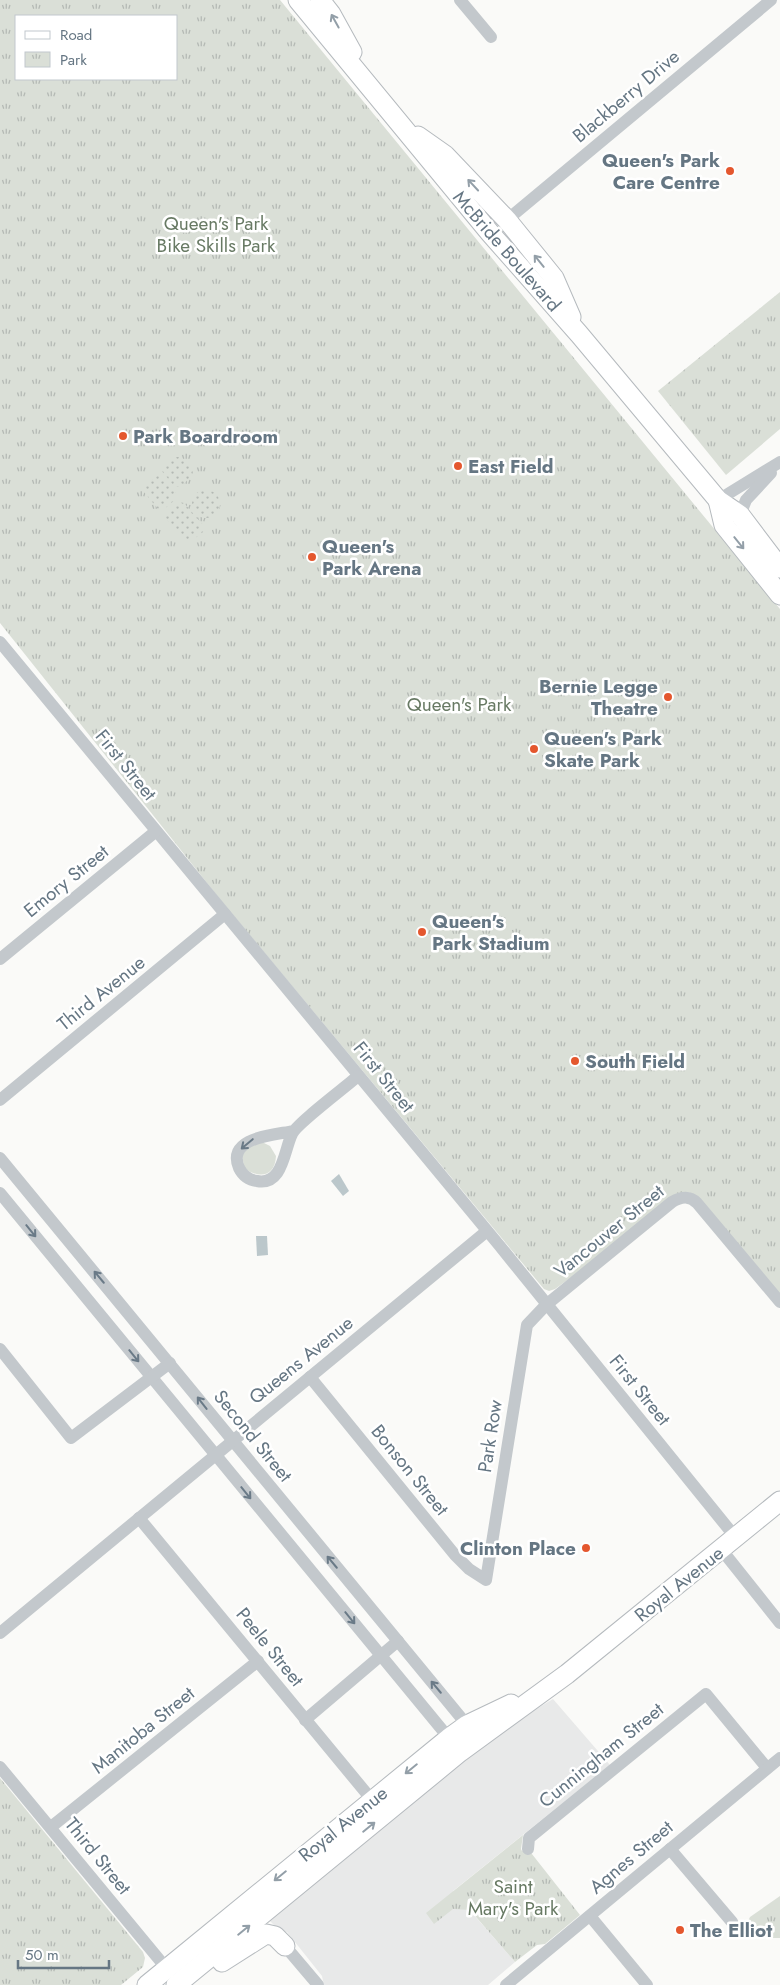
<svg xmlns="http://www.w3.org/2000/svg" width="780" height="1985" viewBox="0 0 780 1985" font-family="Jost,sans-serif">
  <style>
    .built { fill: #e8e9e9 }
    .grass { fill: #dadfd7 }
    .park { fill: url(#park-tufts); fill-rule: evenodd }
    .garden { fill: url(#garden-dots) }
    .water { fill: #bbc7cb }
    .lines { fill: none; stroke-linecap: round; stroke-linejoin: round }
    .primary-casing { stroke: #b5babe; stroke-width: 21 }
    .minor { stroke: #c3c8cc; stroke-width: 12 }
    .primary { stroke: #fff; stroke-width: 19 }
    .oneway { stroke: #939fa8 }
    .oneway2 { stroke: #6a7a87 }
    .poi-dot { fill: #e4572e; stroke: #fff; stroke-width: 2 }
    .labels { text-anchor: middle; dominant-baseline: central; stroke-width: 5; stroke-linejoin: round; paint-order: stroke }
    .street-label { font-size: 19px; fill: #657683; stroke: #fff }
    .poi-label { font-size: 19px; font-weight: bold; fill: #657683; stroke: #fff; text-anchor: start }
    .park-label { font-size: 19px; fill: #687a64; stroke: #fff }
  </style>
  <defs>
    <pattern id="park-tufts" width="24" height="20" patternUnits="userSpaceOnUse" patternTransform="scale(1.25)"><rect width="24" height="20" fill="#dadfd7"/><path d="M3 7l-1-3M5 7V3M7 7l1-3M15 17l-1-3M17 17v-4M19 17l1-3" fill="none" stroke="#b4b9b4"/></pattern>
    <pattern id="garden-dots" width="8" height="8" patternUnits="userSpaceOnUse" patternTransform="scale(1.25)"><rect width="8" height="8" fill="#dadfd7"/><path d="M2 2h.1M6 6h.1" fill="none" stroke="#b4b9b4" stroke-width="1.8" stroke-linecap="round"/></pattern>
  </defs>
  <rect width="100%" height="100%" fill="#fafaf8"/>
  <path class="built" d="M553,1699l57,66 -157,126 62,71 -27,23h-164l-2,-9 -35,-44 -7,-1 -14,-14 220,-178z"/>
  <path class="grass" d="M260,1141l10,5 6,10c-1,21 -17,23 -32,12l-2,-16z"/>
  <g class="park">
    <path d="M0,0h280l500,609v686l-91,-103 -134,97 -6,2 -5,-2 -325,-391 -219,-275zM16,16h160v63h-160z"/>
    <path d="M780,292v137l-54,46 -68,-84z"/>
    <path d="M0,1778l143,174 2,6 -2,9 -22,18h-121z"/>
    <path d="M523,1835l-2,14 1,2 6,-2 52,66 -35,29 -8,1 -22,17 -45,-52 -17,-1 -19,15 -8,-11z"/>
    <path d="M780,1896v42h-40l10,-21z"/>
  </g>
  <g class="garden">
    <path d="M176,457h5l12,14 -1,5 -12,11 -6,-1 -13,-16z"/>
    <path d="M157,476h5l14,17v6l-13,11 -5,-1 -14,-17v-5z"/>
    <circle cx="206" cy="504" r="14"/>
    <path d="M179,502l5,1 20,23 -1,6 -13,10h-5l-19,-23v-6z"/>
  </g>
  <g class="water">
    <path d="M339,1174l10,17 -6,5 -12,-15z"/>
    <path d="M256,1236h11l1,19 -11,1z"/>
  </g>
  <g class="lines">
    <g class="primary-casing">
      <g id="primary">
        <path d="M298,0l192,233 89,101 139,166 22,15 40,53"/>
        <path d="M320,0l11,14 21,38"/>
        <path d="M418,136l27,19 62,65 47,58 17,39"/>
        <path d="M718,500l6,25 56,70"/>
        <path d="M222,1962l44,-28 9,2 10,10"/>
        <path d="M147,1985l302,-247 18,-13 44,-21"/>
        <path d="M176,1985l284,-233 107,-78 213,-173"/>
      </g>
    </g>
    <g class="minor">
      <path d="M460,0l31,37"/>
      <path d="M507,220l264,-220"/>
      <path d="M718,500l62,-38"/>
      <path d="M740,515l6,-15 25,-27"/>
      <path d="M0,642l499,603 237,293"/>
      <path d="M0,959l155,-127"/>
      <path d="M0,1100l225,-186"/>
      <path d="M293,1131c-19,4 -67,6 -54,37 4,8 10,12 18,13 26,5 27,-31 35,-47 4,-10 55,-48 66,-58"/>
      <path d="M0,1158l472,573"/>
      <path d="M0,1193l453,550"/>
      <path d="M0,1349l71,89 99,-75"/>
      <path d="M310,1377l145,178 14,14 17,11 41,-255 19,-20 126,-103c9,-5 17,-7 25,1l83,99"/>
      <path d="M139,1518l233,282"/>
      <path d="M721,1549l59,74"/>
      <path d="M0,1633l487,-402"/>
      <path d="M305,1720l93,-79"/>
      <path d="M0,1767l167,202"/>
      <path d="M51,1827l207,-166"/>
      <path d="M528,1849l1,-11 177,-144 61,74"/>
      <path d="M670,1849l62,73 5,10"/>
      <path d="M590,1916l57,69"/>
      <path d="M285,1946l33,39"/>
      <path d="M506,1985l274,-227"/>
    </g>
    <use href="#primary" class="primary"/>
  </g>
  <defs><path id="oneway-shaft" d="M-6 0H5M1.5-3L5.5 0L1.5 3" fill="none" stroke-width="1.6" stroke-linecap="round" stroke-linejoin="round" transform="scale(1.25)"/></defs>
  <g class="oneway">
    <use href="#oneway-shaft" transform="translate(335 21) rotate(-119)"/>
    <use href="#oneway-shaft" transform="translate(473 185) rotate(-133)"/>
    <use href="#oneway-shaft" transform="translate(539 261) rotate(-129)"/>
    <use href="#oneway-shaft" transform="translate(739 543) rotate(51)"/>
    <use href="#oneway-shaft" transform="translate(411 1769) rotate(141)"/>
    <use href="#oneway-shaft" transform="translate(369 1827) rotate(-39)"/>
    <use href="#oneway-shaft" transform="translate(280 1876) rotate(141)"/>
    <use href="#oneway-shaft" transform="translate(244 1930) rotate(-39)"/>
  </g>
  <g class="oneway2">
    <use href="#oneway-shaft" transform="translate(247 1144) rotate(140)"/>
    <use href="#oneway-shaft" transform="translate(31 1231) rotate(51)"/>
    <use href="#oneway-shaft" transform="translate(99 1277) rotate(-130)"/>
    <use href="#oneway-shaft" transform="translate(134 1356) rotate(51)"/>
    <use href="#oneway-shaft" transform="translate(202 1403) rotate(-128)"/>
    <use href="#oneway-shaft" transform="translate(246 1493) rotate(51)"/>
    <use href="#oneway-shaft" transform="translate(332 1562) rotate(-130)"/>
    <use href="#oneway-shaft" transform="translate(350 1618) rotate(51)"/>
    <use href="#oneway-shaft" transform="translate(436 1687) rotate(-130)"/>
  </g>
  <g class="poi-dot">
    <circle cx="730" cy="171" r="5"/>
    <circle cx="123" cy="436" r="5"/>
    <circle cx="458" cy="466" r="5"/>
    <circle cx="312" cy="557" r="5"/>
    <circle cx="668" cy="697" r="5"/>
    <circle cx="534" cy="749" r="5"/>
    <circle cx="422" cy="932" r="5"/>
    <circle cx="575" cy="1061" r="5"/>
    <circle cx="586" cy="1548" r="5"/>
    <circle cx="680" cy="1930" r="5"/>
  </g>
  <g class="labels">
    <g class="street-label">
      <text transform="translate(626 96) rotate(-40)">Blackberry Drive</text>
      <text transform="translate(507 251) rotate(49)">McBride Boulevard</text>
      <text transform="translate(126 765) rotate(51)">First Street</text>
      <text transform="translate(66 881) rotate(-39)">Emory Street</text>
      <text transform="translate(101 993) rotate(-39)">Third Avenue</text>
      <text transform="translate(384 1077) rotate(51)">First Street</text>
      <text transform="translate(609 1231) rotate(-39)">Vancouver Street</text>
      <text transform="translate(301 1360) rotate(-39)">Queens Avenue</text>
      <text transform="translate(640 1390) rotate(51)">First Street</text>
      <text transform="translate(253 1436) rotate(51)">Second Street</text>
      <text transform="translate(490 1436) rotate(-81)">Park Row</text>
      <text transform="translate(410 1470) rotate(51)">Bonson Street</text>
      <text transform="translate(679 1584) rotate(-39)">Royal Avenue</text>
      <text transform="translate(270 1647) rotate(51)">Peele Street</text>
      <text transform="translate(143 1730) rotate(-39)">Manitoba Street</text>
      <text transform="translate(601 1755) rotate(-39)">Cunningham Street</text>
      <text transform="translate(343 1824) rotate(-39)">Royal Avenue</text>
      <text transform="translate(98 1856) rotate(51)">Third Street</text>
      <text transform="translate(631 1857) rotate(-40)">Agnes Street</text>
    </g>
    <g class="poi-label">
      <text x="720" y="160" text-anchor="end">Queen's Park<tspan x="720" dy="22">Care Centre</tspan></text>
      <text x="133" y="436">Park Boardroom</text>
      <text x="468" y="466">East Field</text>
      <text x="322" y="546">Queen's<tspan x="322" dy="22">Park Arena</tspan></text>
      <text x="658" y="686" text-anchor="end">Bernie Legge<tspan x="658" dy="22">Theatre</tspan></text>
      <text x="544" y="738">Queen's Park<tspan x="544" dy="22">Skate Park</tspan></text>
      <text x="432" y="921">Queen's<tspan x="432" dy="22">Park Stadium</tspan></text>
      <text x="585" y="1061">South Field</text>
      <text x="576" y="1548" text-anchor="end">Clinton Place</text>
      <text x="690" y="1930">The Elliot</text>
    </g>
    <g class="park-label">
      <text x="216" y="223">Queen's Park<tspan x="216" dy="22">Bike Skills Park</tspan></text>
      <text x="459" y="704">Queen's Park</text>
      <text x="513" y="1886">Saint<tspan x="513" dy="22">Mary's Park</tspan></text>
    </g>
  </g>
  <rect x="15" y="15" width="162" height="65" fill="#ffffff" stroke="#c1c8cd"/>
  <rect x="25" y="31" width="25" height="8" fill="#ffffff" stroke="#c1c8cd"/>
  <text x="60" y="40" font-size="15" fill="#657683">Road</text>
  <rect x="25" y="52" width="25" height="15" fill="url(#park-tufts)" stroke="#c1c8cd"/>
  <text x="60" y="65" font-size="15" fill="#657683">Park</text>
  <path d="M18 1960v8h91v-8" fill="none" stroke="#657683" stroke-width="2.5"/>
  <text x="25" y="1960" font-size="15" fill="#657683" stroke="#ffffff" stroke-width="4" paint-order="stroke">50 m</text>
</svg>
